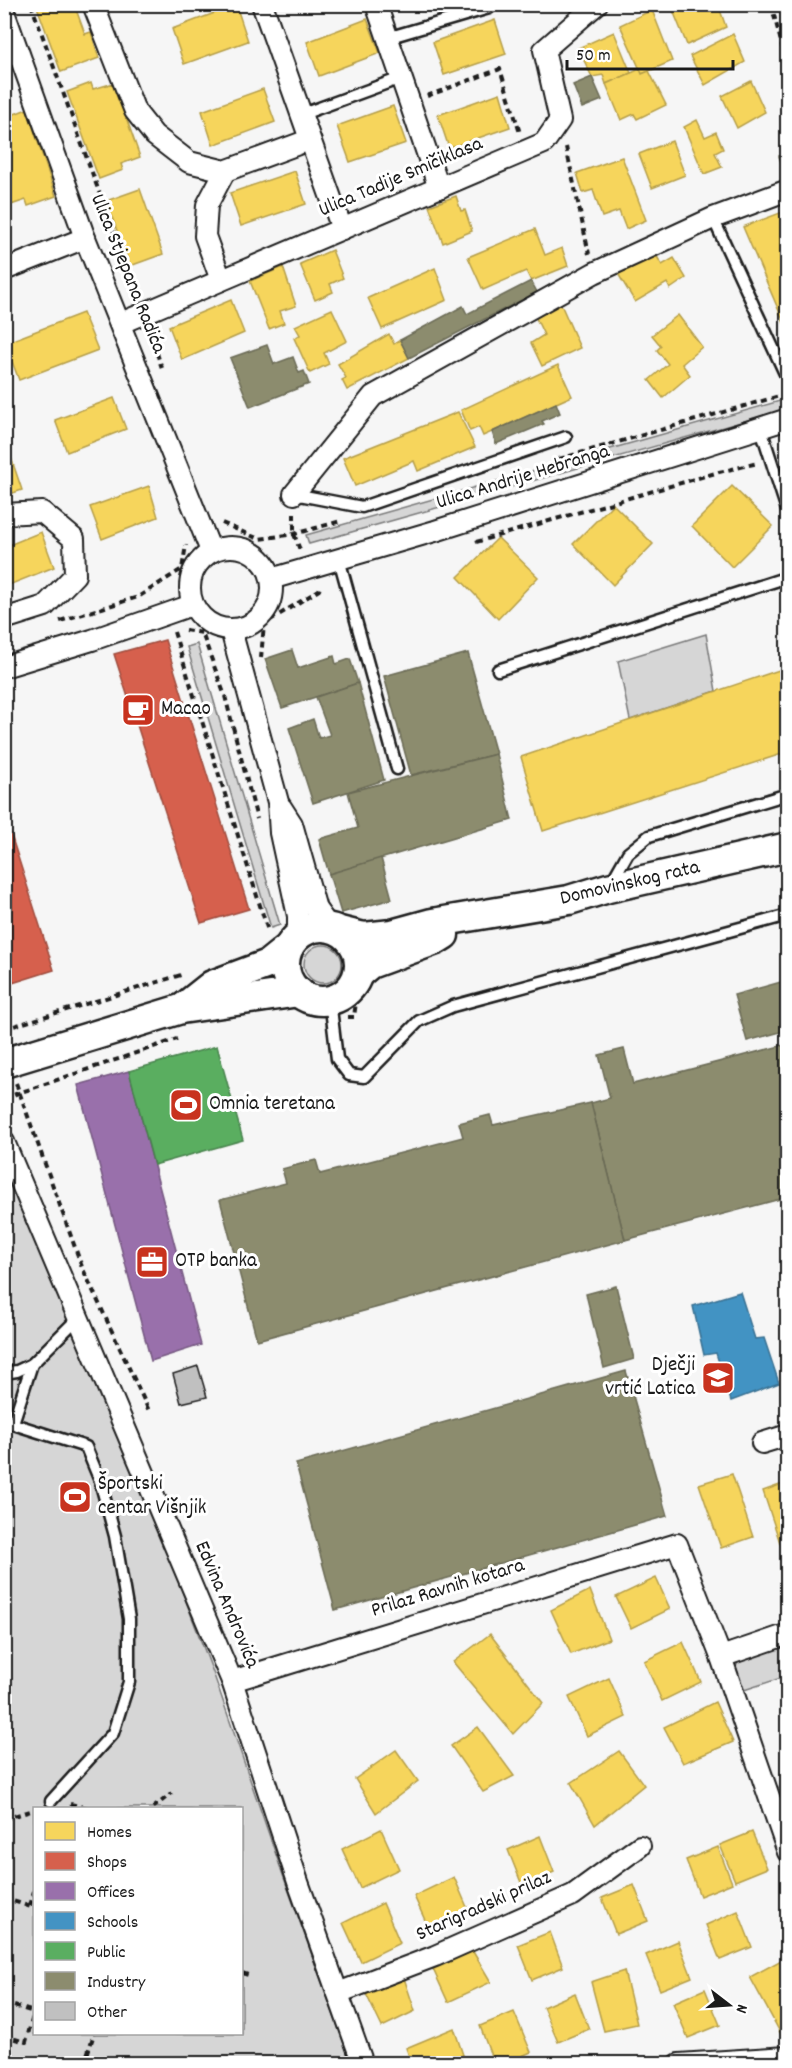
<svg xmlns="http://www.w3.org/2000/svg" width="792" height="2068" viewBox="0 0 792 2068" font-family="Dekko,sans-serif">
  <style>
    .green { fill: #d6d6d6; stroke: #797979; stroke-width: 1.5; fill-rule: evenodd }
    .homes { fill: #f6d55c; stroke: #b59e49; stroke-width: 1.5 }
    .shops { fill: #d6604d; stroke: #9e4c3e; stroke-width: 1.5 }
    .offices { fill: #9970ab; stroke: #745780; stroke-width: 1.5 }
    .schools { fill: #4393c3; stroke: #376f91; stroke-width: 1.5 }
    .public { fill: #5aae61; stroke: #47824c; stroke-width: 1.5 }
    .industry { fill: #8c8c6e; stroke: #6a6a55; stroke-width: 1.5 }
    .building { fill: #c0c0c0; stroke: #1c1c1c; stroke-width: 1.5 }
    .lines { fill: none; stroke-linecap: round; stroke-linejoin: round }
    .lane-casing { stroke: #1c1c1c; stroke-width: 15 }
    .street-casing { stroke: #1c1c1c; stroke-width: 24 }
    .secondary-casing { stroke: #1c1c1c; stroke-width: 33 }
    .path { stroke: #1c1c1c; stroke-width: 4; stroke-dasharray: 6 4.5; stroke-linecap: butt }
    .lane { stroke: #fff; stroke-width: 10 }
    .street { stroke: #fff; stroke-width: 20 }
    .secondary { stroke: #fff; stroke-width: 28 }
    .labels { text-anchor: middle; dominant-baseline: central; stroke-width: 6; stroke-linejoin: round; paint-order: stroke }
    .street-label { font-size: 21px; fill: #1c1c1c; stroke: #fff }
    .poi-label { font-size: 21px; fill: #1c1c1c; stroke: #fff; text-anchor: start }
  </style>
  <rect width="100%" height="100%" fill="#f6f6f6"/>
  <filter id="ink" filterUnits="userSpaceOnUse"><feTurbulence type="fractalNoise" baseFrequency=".0167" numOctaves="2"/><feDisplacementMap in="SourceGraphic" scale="12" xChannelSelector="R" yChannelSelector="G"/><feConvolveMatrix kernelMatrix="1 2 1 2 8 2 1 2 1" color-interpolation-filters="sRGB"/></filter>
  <g filter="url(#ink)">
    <g class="green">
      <path d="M787,399v10l-478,135 -3,-9z"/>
      <path d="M706,634l10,57 -86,29 -12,-59z"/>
      <path d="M197,644l83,281 -9,3 -84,-281z"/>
      <circle cx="323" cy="964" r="19"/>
      <path d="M4,1142l74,176 136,357 69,200 68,188h-346zM34,1808h208v226h-208z"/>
      <path d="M787,1644v32l-43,14 -8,-23 3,-7z"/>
    </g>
    <g class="homes">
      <path d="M36,4h38l11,30 6,-2 8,26 -38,14z"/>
      <path d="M681,4h37l8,23 -39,18 -15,-37z"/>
      <path d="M236,5l12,36 -64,23 -12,-35z"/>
      <path d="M652,10l20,51 -30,13 -22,-49z"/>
      <path d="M367,19l13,34 -61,23 -12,-34z"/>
      <path d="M495,20l11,34 -62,21 -11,-33z"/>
      <path d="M614,32l17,41 -25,11 -3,-9 -11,2 -14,-29z"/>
      <path d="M733,34l12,28 -40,23 -15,-29z"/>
      <path d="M640,69l2,5 7,-3 17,34 -29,14 -3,-5 -13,6 -15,-36z"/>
      <path d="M751,81l14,31 -28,16 -15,-32z"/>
      <path d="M91,83l2,6 21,-6 26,74 -19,7 2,6 -24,9 -32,-87z"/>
      <path d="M263,89l12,33 -62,23 -11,-34z"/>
      <path d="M500,93l10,34 -61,21 -11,-33z"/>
      <path d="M393,106l13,37 -56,19 -13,-36z"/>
      <path d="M27,109l29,87 -28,10 -2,-6 -18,6 -4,-10v-78z"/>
      <path d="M697,120l8,17 11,-5 7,17 -8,4 7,14 -18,7 -20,-47z"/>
      <path d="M672,141l13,34 -33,13 -13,-34z"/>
      <path d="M622,157l24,63 -20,9 -7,-18 -17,6 -9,-27 -10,3 -6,-20z"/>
      <path d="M295,171l11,33 -65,22 -11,-33z"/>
      <path d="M140,189l23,65 -33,12 -24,-65z"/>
      <path d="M456,196l5,15 4,-1 7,21 -29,12 -14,-37z"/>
      <path d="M788,210v122l-45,-105z"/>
      <path d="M535,229l10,26 17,-7 6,18 -37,15 -5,-10 -43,19 -15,-33z"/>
      <path d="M332,250l11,28 -13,6 3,8 -18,8 -15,-36z"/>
      <path d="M653,250l9,15 12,-7 12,20 -16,11 -3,-6 -32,19 -18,-30z"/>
      <path d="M283,267l13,39 -16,5 4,12 -15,6 -19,-48z"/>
      <path d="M435,268l12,32 -65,29 -14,-31z"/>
      <path d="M231,300l13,33 -62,27 -13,-34z"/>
      <path d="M560,302l20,46 -38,18 -11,-23 13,-8 -10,-21z"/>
      <path d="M332,309l15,32 -23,12 5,11 -19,9 -16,-35 6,-3 -5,-9z"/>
      <path d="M83,313l15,37 -79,30 -14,-37z"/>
      <path d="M678,315l24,32 -20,17 8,11 -27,23 -14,-18 19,-16 -11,-14 4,-4 -9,-11z"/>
      <path d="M389,334l5,10 6,-4 9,18 -62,32 -5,-10 4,-2 -8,-14z"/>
      <path d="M558,365l14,31 -89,40 -4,-9 -9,4 -9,-21z"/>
      <path d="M114,398l12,31 -59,23 -12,-32z"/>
      <path d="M458,412l17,35 -57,24 -4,-10 -59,25 -12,-28z"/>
      <path d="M4,437l18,53 -18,6z"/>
      <path d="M149,486l9,31 -56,22 -12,-32z"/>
      <path d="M732,486l41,40 -41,41 -40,-41z"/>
      <path d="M613,504l40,40 -40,41 -40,-41z"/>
      <path d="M41,532l13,35 -50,20v-40z"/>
      <path d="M498,538l40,39 -40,42 -40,-42z"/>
      <path d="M788,667v85l-245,79 -22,-74z"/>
      <path d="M732,1474l21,63 -32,11 -22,-64z"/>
      <path d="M788,1482v85l-25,-76z"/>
      <path d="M656,1578l14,31 -39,19 -15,-31z"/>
      <path d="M590,1590l19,49 -38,15 -20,-44z"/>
      <path d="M490,1634l53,69 -30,31 -60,-72z"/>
      <path d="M683,1642l18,40 -39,19 -18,-40z"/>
      <path d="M609,1678l17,39 -39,19 -18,-39z"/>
      <path d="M715,1702l18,40 -50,21 -19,-36z"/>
      <path d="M478,1727l36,49 -31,16 -32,-46z"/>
      <path d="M396,1750l22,31 -42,32 -21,-34z"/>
      <path d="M619,1751l25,34 -49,40 -24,-42z"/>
      <path d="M381,1829l18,40 -39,19 -18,-39z"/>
      <path d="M752,1832l15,36 -32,13 -15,-36z"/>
      <path d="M540,1836l14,36 -32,13 -14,-35z"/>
      <path d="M718,1847l14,36 -32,13 -14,-36z"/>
      <path d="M454,1877l16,37 -40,17 -16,-35z"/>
      <path d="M634,1885l14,36 -32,13 -14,-36z"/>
      <path d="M383,1903l17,40 -39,19 -18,-39z"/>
      <path d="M738,1911l14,36 -32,13 -14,-35z"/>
      <path d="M550,1932l13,35 -31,13 -14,-35z"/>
      <path d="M678,1941l14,36 -32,13 -14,-35z"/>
      <path d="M472,1950l19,32 -43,20 -15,-33z"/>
      <path d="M785,1958l3,5 -1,82 -37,-68z"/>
      <path d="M624,1971l13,53 -33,7 -13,-49z"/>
      <path d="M404,1978l11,33 -33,16 -16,-33z"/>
      <path d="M705,1989l15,36 -32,13 -15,-35z"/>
      <path d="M575,1993l14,36 -31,13 -15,-35z"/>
      <path d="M514,2012l17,40 -27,12h-10l-14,-38z"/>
      <path d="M454,2028l12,36h-54l-6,-16z"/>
    </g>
    <g class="shops">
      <path d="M165,640l84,269 -48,14 -87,-269z"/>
      <path d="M4,813l50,157 -48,15 -2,-4z"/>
    </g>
    <path class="offices" d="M129,1071l72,274 -50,16 -73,-276z"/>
    <path class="schools" d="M740,1292l15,47 9,-1 15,45 -48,18 -15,-48 -12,2 -11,-49z"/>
    <path class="public" d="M217,1046l26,94 -89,25 -25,-94z"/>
    <g class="industry">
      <path d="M592,77l10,23 -20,8 -9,-23z"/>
      <path d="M788,154v23h-2l-7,-21z"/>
      <path d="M531,281l6,11 -128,66 -9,-18 63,-34 4,8z"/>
      <path d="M267,345l7,19 19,-7 6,16 5,-2 5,13 -59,23 -20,-49z"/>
      <path d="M556,403l4,10 -18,8 2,3 -48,20 -4,-12z"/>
      <path d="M292,650l6,18 36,-12 2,8 14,-5 8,24 -76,25 -17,-49z"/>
      <path d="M468,653l28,101 -85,21 -27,-99z"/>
      <path d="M358,683l26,97 -71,23 -24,-75 24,-9 6,19 11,-3 -14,-38z"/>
      <path d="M496,754l16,66 -183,54 -10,-35 39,-11 -10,-36z"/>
      <path d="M381,858l11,41 -51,14 -12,-39z"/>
      <path d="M788,980v50l-41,11 -13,-46z"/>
      <path d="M788,1044v153l-163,43 -34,-137 19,-5 -11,-43 25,-6 9,35z"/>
      <path d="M591,1103l34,137 -368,100 -37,-140 66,-17 -4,-14 34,-9 4,14 143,-37 -4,-14 31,-8 3,10z"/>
      <path d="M616,1286l18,73 -30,9 -18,-74z"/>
      <path d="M626,1371l41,145 -332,94 -39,-146z"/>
    </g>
    <path class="building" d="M198,1366l9,31 -26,6 -8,-29z"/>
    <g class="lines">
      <g class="lane-casing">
        <g id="lane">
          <path d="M387,38l102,-30"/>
          <path d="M300,115l101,-37"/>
          <path d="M713,218l75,162"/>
          <path d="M761,429l27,84"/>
          <path d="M294,494l68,13 204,-70"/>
          <path d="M339,559l58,210"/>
          <path d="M498,670l290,-93"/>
          <path d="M611,883l17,-30 21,-17 139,-42"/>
          <path d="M330,1000l7,59 12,16 15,2 55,-56 34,-15 335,-91"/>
          <path d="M4,1373l13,-2 15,-7"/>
          <path d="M4,1421l82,26 14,34 15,55 14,83v63l-16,51 -62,68"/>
          <path d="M13,1423l19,-59 46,-46"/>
        </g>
      </g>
      <g class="street-casing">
        <g id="street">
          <path d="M93,4l42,107 19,24 35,27 36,9 84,-31"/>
          <path d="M262,4l80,225"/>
          <path d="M376,4l63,184"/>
          <path d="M4,12l81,226 126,313"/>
          <path d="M4,270l81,-32"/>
          <path d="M221,280l-16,-44 2,-31 18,-34"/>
          <path d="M121,323l423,-180 16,-23 -16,-70 53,-46"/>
          <path d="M294,494l79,-98 221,-123 119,-55 75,-28"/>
          <path d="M4,514l38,-2 32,27 1,36 -30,31 -41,13"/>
          <circle cx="231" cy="588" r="41"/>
          <path d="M271,579l164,-48 353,-112"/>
          <path d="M231,630l47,172 2,31 18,83v19"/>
          <path d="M4,667l88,-27 100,-35"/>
          <path d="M281,807l11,17 24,85 13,18"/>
          <path d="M4,1142l228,539 66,201 65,182"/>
          <path d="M762,1443l26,-8"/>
          <path d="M721,1657l67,-23"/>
          <path d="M232,1681l445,-137 44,113 67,195"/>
          <path d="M338,1993l97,-37 138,-61 67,-49"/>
          <path d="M679,2064l109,-7"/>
        </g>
      </g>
      <g class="secondary-casing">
        <g id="secondary">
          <circle cx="322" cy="964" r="37"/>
          <path d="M340,931l24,6 28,-3 40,-11 137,-23 39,-12 180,-41"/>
          <path d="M358,974l12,-10 66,-24 8,-5"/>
          <path d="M183,1008l29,-23 56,-21 21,-17"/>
          <path d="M4,1063l177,-54 118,-17"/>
        </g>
      </g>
      <g class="path">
        <path d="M31,4l105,290"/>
        <path d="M771,4l17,64"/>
        <path d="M427,96l73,-27 20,64"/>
        <path d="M566,147l23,107"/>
        <path d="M150,333l12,35"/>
        <path d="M559,459l224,-64"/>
        <path d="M294,513v21l6,16"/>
        <path d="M222,523l37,16 35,-5 47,-13"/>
        <path d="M476,542l243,-70 39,-9"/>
        <path d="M60,621l78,-24 44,-28 4,-24"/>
        <path d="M185,630l17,3 23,63 32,123"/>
        <path d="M174,632l94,299"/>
        <path d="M261,658l3,-34 55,-34 2,-5"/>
        <path d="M348,1017h6l2,-15 3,-4"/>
        <path d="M4,1029l180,-55"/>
        <path d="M16,1083l66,184 68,146"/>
        <path d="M4,1098l173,-59"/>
        <path d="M70,1804l19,4"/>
        <path d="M153,1808l19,-15"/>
        <path d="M4,1819l30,-9"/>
        <path d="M4,1898l30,10"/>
        <path d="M30,1906l4,-15"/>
        <path d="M242,1973l6,2"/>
        <path d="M4,2003l30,9"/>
        <path d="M4,2036l22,6 8,-30"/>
        <path d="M84,2064l10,-30"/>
      </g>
      <use href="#lane" class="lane"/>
      <use href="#street" class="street"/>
      <use href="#secondary" class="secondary"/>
    </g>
  </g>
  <defs>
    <g id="cafe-square" transform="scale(1.725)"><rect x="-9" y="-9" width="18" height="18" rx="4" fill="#c8321e" stroke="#fff"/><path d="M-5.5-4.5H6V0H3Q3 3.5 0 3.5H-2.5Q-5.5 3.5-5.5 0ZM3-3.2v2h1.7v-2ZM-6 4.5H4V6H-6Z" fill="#fff"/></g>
    <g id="stadium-square" transform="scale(1.725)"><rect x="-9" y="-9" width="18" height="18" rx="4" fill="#c8321e" stroke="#fff"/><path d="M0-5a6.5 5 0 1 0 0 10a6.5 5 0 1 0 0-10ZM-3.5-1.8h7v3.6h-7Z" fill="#fff"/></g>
    <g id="office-square" transform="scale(1.725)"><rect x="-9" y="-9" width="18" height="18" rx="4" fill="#c8321e" stroke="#fff"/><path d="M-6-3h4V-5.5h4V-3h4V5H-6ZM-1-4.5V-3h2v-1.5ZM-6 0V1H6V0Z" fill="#fff"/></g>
    <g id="school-square" transform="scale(1.725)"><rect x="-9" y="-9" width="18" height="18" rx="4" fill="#c8321e" stroke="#fff"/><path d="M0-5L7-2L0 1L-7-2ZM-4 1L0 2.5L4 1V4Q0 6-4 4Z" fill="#fff"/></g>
  </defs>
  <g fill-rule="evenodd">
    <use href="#cafe-square" x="138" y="710"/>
    <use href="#stadium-square" x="186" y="1105"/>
    <use href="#office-square" x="152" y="1262"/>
    <use href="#school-square" x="718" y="1378"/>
    <use href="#stadium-square" x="75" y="1497"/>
  </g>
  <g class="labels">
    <g class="street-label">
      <text transform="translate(401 178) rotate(-23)">Ulica Tadije Smičiklasa</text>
      <text transform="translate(127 274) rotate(68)">Ulica Stjepana Radića</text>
      <text transform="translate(523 478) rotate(-17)">Ulica Andrije Hebranga</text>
      <text transform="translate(630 884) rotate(-13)">Domovinskog rata</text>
      <text transform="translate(448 1589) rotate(-17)">Prilaz Ravnih kotara</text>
      <text transform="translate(226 1605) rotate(67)">Edvina Androvića</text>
      <text transform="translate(484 1907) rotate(-24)">Starigradski prilaz</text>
    </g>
    <g class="poi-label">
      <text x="161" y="710">Macao</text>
      <text x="209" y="1105">Omnia teretana</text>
      <text x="175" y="1262">OTP banka</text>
      <text x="695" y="1366" text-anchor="end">Dječji<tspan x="695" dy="24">vrtić Latica</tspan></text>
      <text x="98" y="1485">Športski<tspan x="98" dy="24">centar Višnjik</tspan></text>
    </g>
  </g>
  <rect width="792" height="2068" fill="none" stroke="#fff" stroke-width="24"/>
  <rect x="12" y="12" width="768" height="2044" fill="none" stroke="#1c1c1c" stroke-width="2" filter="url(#ink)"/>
  <rect x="33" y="1807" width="210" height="228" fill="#ffffff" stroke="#a4a4a4" stroke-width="1.5"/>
  <rect x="45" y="1822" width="30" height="18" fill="#f6d55c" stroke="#a4a4a4" stroke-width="1.5"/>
  <text x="87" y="1837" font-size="18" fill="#1c1c1c">Homes</text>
  <rect x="45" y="1852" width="30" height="18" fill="#d6604d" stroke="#a4a4a4" stroke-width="1.5"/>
  <text x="87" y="1867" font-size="18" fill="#1c1c1c">Shops</text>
  <rect x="45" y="1882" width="30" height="18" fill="#9970ab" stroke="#a4a4a4" stroke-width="1.5"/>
  <text x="87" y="1897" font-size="18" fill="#1c1c1c">Offices</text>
  <rect x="45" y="1912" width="30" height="18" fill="#4393c3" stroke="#a4a4a4" stroke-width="1.5"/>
  <text x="87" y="1927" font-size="18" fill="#1c1c1c">Schools</text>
  <rect x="45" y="1942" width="30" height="18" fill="#5aae61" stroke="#a4a4a4" stroke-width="1.5"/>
  <text x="87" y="1957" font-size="18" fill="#1c1c1c">Public</text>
  <rect x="45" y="1972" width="30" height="18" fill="#8c8c6e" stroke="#a4a4a4" stroke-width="1.5"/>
  <text x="87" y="1987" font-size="18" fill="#1c1c1c">Industry</text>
  <rect x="45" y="2002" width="30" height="18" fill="#c0c0c0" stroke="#a4a4a4" stroke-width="1.5"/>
  <text x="87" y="2017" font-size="18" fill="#1c1c1c">Other</text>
  <g transform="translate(729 2005) rotate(107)" stroke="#ffffff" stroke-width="4.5" paint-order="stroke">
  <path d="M0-4.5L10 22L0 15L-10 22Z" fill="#1c1c1c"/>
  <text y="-9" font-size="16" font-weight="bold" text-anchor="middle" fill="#1c1c1c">N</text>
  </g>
  <path d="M567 60v9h166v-9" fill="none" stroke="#1c1c1c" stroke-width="3"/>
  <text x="576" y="60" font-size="18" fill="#1c1c1c" stroke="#ffffff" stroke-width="4.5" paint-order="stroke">50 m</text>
</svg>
